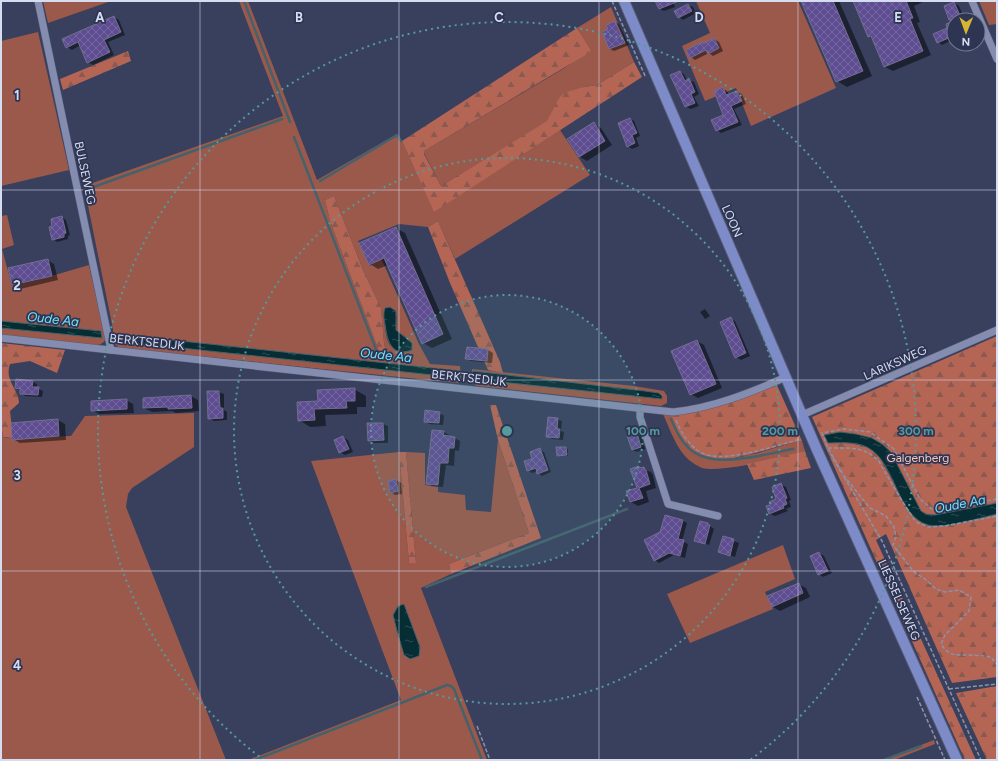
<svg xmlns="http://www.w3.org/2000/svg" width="998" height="761" viewBox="0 0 998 761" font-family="Figtree,sans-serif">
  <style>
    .green { fill: #9b594b; fill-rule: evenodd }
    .forest { fill: url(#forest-firs) }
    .water { fill: url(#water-ripples); stroke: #45626c }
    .shadow { fill: #0007 }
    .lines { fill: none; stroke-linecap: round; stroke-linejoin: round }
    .stream { stroke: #45626c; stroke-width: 2.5 }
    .building { fill: url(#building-cross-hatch); stroke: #736d8f }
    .minor-casing { stroke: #575d77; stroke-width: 8 }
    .major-casing { stroke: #575d77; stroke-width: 12 }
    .path { stroke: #8b92aa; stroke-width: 1.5; stroke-dasharray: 4 2; stroke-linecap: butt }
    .minor { stroke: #848db0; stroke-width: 7 }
    .major { stroke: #7d8cc9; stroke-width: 10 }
    .grid { fill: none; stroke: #d7ddf0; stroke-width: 1; stroke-opacity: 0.55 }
    .ring { fill: none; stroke: #559a9c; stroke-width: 2; stroke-dasharray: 2 4 }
    .labels { text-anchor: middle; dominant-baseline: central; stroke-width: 3.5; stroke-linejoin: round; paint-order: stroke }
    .street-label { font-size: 12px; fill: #d7ddf0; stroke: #2e3553 }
    .park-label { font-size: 12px; fill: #f4c7bc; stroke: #2e3553 }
    .water-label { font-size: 13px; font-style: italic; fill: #6fe2fa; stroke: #2e3553 }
    .grid-label { font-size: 13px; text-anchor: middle; font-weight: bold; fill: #d7ddf0; stroke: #2e3553; stroke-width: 3.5; stroke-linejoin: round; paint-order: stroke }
    .centre { fill: #559a9c; stroke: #2e3553; stroke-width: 2 }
    .ring-label { font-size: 12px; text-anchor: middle; font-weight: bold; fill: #559a9c; stroke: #2e3553; stroke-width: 3.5; stroke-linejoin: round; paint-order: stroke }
  </style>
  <defs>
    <pattern id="forest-firs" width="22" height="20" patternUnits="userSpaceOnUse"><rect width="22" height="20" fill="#b46554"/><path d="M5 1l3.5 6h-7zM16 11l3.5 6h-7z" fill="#8b5950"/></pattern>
    <pattern id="water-ripples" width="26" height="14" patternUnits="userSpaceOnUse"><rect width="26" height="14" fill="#072d34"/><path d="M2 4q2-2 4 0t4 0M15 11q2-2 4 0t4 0" fill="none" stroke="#2a4b52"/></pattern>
    <pattern id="building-cross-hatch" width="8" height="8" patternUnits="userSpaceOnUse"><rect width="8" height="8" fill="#5e4e91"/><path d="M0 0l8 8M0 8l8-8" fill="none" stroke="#7467a1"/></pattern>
  </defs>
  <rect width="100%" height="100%" fill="#38405e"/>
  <g class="green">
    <path d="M43,1h68l-63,22z"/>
    <path d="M239,1h9l69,179 80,-46 5,7 32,70 126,-81 30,45 -135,84 -17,-38 -10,6 -29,-3 -41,17 12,25 11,-8 38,86 11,20 30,2 1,15 -3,2 -338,-35c-9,-5 -7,-10 -7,-19l-29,-143 199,-70zM334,196l29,74 18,38 3,35 4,17 -6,-1 -52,-138 -5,-21zM385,308l12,8 -1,14 11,8 -6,14c-3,-2 -8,-4 -11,-7 -5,-5 -7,-30 -5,-37zM116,334l344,37v7l-344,-37 -2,-2z"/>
    <path d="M696,1h102l38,87 -85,38 -15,-38 -31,13 -23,-55 28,-13z"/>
    <path d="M979,1h18v23l-8,1z"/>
    <path d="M611,7l23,55 -37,23 -13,2 -30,21 -6,13 -107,65 -17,-33v-2l139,-82 28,-19 -14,-22z"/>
    <path d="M38,32l31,138 -68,16v-145z"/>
    <path d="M7,215l7,30 -12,4 10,37 36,-9 41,-12 14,63c4,11 4,14 -7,18l-95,-10v-8l101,10 -1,-7 -100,-10v-105z"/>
    <path d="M472,369l162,17 30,5 3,5v7l-6,3 -184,-20 -5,-3zM473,371l172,20 17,8 -189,-20z"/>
    <path d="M194,413v34l-62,41 -4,6 -2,13 100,253h-225v-335l2,12 4,1 64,-2 14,-20z"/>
    <path d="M671,413l11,26 21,17 10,3h19l26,-6 36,-11 8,-1 3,10c-24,6 -80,22 -103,17 -5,-2 -9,-5 -13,-8 -13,-11 -19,-31 -26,-46z"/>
    <path d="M498,440l31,93 -80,31 2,10 -30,14 66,172h-239l153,-60 -90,-239 88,-9 10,111h7l-10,-111 19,1v32l13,2v5l27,3 1,15 25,2zM404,605l16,42 -23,-16z"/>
    <path d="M783,545l12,34 -30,13 8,17 -83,34 -23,-49z"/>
    <path d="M934,740l1,4 -41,16h-12z"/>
  </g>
  <g class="forest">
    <path d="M577,28l14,22 -2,3 -165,98v3l17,32 106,-65 12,-23 4,-4 7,-3 14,-4 13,-2 37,-23 8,15 -208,135 -32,-71z"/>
    <path d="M128,51l3,10 -68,29 -3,-11z"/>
    <path d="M334,196l29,74 18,38 3,35 4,17 -6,-1 -52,-138 -5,-21z"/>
    <path d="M438,221l62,141 3,11 -15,-3 -38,-87 -22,-56z"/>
    <path d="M997,336v167l-62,12 -9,-1 -5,-3 -49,-73c-16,-4 -31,-8 -47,-3l23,8 11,2 11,3 9,8 24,44 11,17 26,9 57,-12v163l-45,6 -66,-149 -10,6 100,220h-11l-153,-343z"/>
    <path d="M1,343l64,7 -8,23 -27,-12 -20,3c-6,17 9,25 9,39l-9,8 3,27 -10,-1 -2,-12z"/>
    <path d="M776,383l26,58c-37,4 -92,40 -120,-3 -5,-7 -8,-16 -11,-25z"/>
    <path d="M490,405h6l45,133 -90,36 -2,-10 80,-31 -31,-93z"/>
    <path d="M805,451l6,17 -57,12 -7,-16z"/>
    <path d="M399,452h7l10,111h-7z"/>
    <path d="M997,686v74h-10l-31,-67z"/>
  </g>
  <g class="water">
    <path d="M390,307l6,4v19l16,13v7c-21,8 -25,-10 -27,-26 -1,-5 -2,-10 0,-16z"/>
    <path d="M1,321l100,10 1,7 -101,-10z"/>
    <path d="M116,334l345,37 -1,7 -344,-37 -2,-2z"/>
    <path d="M473,371l172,20 14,2 3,3v3l-190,-20z"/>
    <path d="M840,432l16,2 16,4 10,6 9,8 30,59 5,3 9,1 62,-12v11c-17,4 -54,15 -69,11 -30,-8 -33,-61 -58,-76 -11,-8 -29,-6 -42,-6l-4,-8z"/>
    <path d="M404,604l16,43 -1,9 -9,3 -6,-4 -7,-24 -4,-16 5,-9z"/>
  </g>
  <g class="shadow">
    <path d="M657,1h16l2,6 -11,4 -4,-2z"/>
    <path d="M802,1h37l33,75 -25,11 -10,-6z"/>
    <path d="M854,1h71l-11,5 6,16 -3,1 14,32 -38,16 -8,-4 -12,-28 -4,-3z"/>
    <path d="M954,3l5,3 6,14h-11v19l-12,6 -4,-3 14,-19 -6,-16z"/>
    <path d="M688,5l5,2 3,6 -13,7 -4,-3z"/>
    <path d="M114,17l5,3 6,15 -17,7 6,13 -21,10 -5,-3 -7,-17 -9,5 -5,-3z"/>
    <path d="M615,22l4,2 10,21 -15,6 -4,-2 -7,-17 6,-2z"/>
    <path d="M714,39l5,3 4,9 -10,5 -4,-3 -14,7 -4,-3 11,-14 3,1z"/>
    <path d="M680,72l4,2 3,6h2l5,2 5,12 -5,3 5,9 -8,3 -5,-2 -14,-31z"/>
    <path d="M722,88l5,3 2,4 8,-3 5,2 4,10 -12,5 8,16 -21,8 -4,-3 8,-14z"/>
    <path d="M630,119l4,2 6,15 -4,2 3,8 -7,3 -4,-3z"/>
    <path d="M594,124l7,4 11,17 -25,16 -7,-4z"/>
    <path d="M62,217l4,3 4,15 -2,1v3l-11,3 -4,-3z"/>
    <path d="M396,228l9,5 47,106 -20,9 -9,-5 -35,-78 -10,4 -8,-5z"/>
    <path d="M47,260l7,4 4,16 -38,9 -7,-4 -4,-16z"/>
    <path d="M705,309l5,7 -5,3 -5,-7z"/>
    <path d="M731,319l4,2 15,35 -9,4 -5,-3z"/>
    <path d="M697,341l7,4 18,43 -24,10 -7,-4z"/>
    <path d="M467,348l21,2 5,3 -1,10 -21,-2 -5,-2z"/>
    <path d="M33,382l4,2v4l6,3 -1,6 -17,-1 -4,-3v-2l-5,-3z"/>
    <path d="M354,389l12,7v11h-9v7l-32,1 1,11 -16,1 -11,-7 20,-18z"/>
    <path d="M219,392l5,2v16l3,2v8l-13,1 -5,-3z"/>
    <path d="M191,396l7,4 1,11 -23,2 -4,-2 -20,1 -8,-4z"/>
    <path d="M126,400l7,4 1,9 -35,1 -7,-4z"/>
    <path d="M440,413l4,3 -1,9 -14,-1 -4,-3z"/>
    <path d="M557,419l5,2 -1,10 3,1 -1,8 -11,-1 -5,-3z"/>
    <path d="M58,420l7,4 1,16 -46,3 -7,-4z"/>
    <path d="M368,424h15l5,2v17h-15l-4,-3z"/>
    <path d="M444,432l5,3v2l6,1 5,3 -1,10 -4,-1 -1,16 -8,-1 -3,22 -11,-1 -5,-3z"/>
    <path d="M636,434l5,2 4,13 -8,3 -5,-2z"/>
    <path d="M343,437l5,3 5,12 -8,3 -5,-3z"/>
    <path d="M566,448l2,1v7l-10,-1z"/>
    <path d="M540,450l4,2 7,20 -9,4 -4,-3v-2l-6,2 -4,-3z"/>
    <path d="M638,467l13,5 2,3 3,13 -10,3 3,11 -11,4 -7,-4 7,-14z"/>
    <path d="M396,480l5,3 1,11 -7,1 -4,-3z"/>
    <path d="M781,485l5,2 5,13 -2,1 2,6 -5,2 2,2 -13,5 -5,-2 -3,-7 11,-8z"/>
    <path d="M682,520l5,3 -5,18 6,3 -3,14 -11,-3 -15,8 -4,-3z"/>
    <path d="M708,524l6,5 -5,16 -13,-5z"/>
    <path d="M723,537l16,6 -4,14 -16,-5z"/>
    <path d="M819,553l5,3 8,17 -9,4 -4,-3z"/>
    <path d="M798,584l8,4 4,9 -30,14 -7,-4z"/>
  </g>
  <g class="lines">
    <g class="stream">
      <path d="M244,1l46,121"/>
      <path d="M294,137l85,220"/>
      <path d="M320,181l77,-46 4,6"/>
      <path d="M88,189l194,-70"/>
      <path d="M459,373l17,2"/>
      <path d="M671,419c5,11 10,23 20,31 24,20 73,4 102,-1"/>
      <path d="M426,587l201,-78"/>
      <path d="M255,760l192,-75 4,1 3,3 28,71"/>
      <path d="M884,760l37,-14"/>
    </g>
  </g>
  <g class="building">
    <path d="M655,1h24l-20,8z"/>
    <path d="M801,1h32l30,70 -27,11z"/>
    <path d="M853,1h53l7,17 -3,1 13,32 -39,16 -13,-31 -3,1z"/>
    <path d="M954,2l8,18h-13l-5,-14z"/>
    <path d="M688,4l4,7 -14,7 -4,-7z"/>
    <path d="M114,16l7,16 -17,8 6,12 -23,11 -9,-21 -12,6 -4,-9z"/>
    <path d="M615,21l10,22 -16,6 -7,-17 6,-3 -2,-4z"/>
    <path d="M954,21v22l-3,-6 -14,6 -4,-9 14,-6 -1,-4z"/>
    <path d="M714,38l5,10 -11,6 -2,-4 -16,8 -4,-8 16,-8 1,2z"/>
    <path d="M680,71l5,10 4,-3 6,14 -4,2 4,9 -10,4 -15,-32z"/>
    <path d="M723,87l3,8 11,-4 5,10 -11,5 7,16 -22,9 -5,-11 12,-5 -9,-24z"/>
    <path d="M630,118l7,15 -5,2 3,8 -8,4 -9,-24z"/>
    <path d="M594,122l11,19 -26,16 -12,-18z"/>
    <path d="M62,216l4,17 -2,1v3l-12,3 -3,-13 3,-1 -1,-7z"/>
    <path d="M396,227l47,107 -21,10 -38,-86 -15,7 -10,-22z"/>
    <path d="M48,259l4,17 -40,9 -4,-17z"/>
    <path d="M731,317l15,36 -11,5 -15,-36z"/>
    <path d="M697,340l19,44 -26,11 -19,-44z"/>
    <path d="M467,347l21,2 -1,12 -22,-2z"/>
    <path d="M16,379l17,2 -1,6h7l-1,8 -18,-1v-5l-5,-1z"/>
    <path d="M355,388v13h-9l1,7 -33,1 1,11 -17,1 -1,-19 21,-1 -1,-11z"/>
    <path d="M207,391h12l1,17h3v10l-15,1z"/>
    <path d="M191,395l1,13 -24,1v-2l-25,1v-10z"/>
    <path d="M127,399v10l-36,2v-10z"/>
    <path d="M425,410l15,2 -1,11 -15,-1z"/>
    <path d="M548,417l10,1 -1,11h3l-1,9 -13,-1z"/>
    <path d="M58,419l1,17 -47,4 -1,-17z"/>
    <path d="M367,423h16l1,17 -16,1z"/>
    <path d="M432,430l12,1 -1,4 12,2 -1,11h-5l-1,15h-8l-2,22 -12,-1z"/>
    <path d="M637,433l4,14 -9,3 -5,-14z"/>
    <path d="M343,436l6,13 -10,4 -5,-13z"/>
    <path d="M556,447h10l1,8 -10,1z"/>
    <path d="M540,448l8,22 -11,4 -1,-6 -9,3 -3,-10 8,-2 -2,-7z"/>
    <path d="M639,466v2l5,-1 1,3h1l4,14 -11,4 4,10 -13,4 -4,-11 11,-3 -7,-19z"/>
    <path d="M396,479l2,12 -8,2 -2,-12z"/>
    <path d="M781,483l6,15 -2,1 2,5 -4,2 1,2 -15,6 -3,-8 4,-1 -1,-3 7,-3 -4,-12z"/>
    <path d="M665,515l18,5 -5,19 6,1 -4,16 -11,-3 -15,8 -10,-21 16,-8z"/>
    <path d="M700,521l8,2v2h2l-5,19 -11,-3z"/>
    <path d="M723,536l11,3 -4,17 -12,-4z"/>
    <path d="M819,552l9,19 -10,4 -8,-19z"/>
    <path d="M799,583l4,10 -31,14 -5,-11z"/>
  </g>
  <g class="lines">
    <g class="minor-casing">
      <g id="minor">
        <path d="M38,1l73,349"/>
        <path d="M972,1l25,58"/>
        <path d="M1,338l672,74c39,-4 77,-19 113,-35"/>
        <path d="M640,408v9l28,87 50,12"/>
        <path d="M802,415l195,-85"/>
      </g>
    </g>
    <g class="major-casing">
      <path id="major" d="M624,1l193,449 140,310"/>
    </g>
    <g class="path">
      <path d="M612,1l34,77"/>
      <path d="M676,420c6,14 13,26 26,33 23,11 75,-8 99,-14"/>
      <path d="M828,448h20l10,1 11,4 9,7 24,41 14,21 13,5 16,-1 52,-10"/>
      <path d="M830,453l12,21"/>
      <path d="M844,477l38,64 99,219"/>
      <path d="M997,499l-63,12 -14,-12 -26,-50 -24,-17 -26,-3 -22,4 6,15 16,28 26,32 16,8 8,11 2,10 -3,8 21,27 11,7 11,10 9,3 14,-2 12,7 -2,14 -24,24 -4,9c8,13 16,11 29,11 7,0 14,1 21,2l6,8"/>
      <path d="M949,689l48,-5"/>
      <path d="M917,697l28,63"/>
      <path d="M477,726l13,34"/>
    </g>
    <use href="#minor" class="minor"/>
    <use href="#major" class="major"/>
  </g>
  <path class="grid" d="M200,1v759M399,1v759M599,1v759M798,1v759M1,190h996M1,380h996M1,571h996"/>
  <circle cx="507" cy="431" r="136" fill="#559a9c" fill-opacity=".12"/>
  <g class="ring">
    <circle cx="507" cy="431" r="136"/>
    <circle cx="507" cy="431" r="273"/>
    <path d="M264 760A409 409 0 1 1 750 760"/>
  </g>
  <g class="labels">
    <g class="street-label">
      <text transform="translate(85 173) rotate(78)">BULSEWEG</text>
      <text transform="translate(732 221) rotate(66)">LOON</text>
      <text transform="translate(147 342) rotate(6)">BERKTSEDIJK</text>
      <text transform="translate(895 363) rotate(-24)">LARIKSWEG</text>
      <text transform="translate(469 378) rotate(6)">BERKTSEDIJK</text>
      <text transform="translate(899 600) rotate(66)">LIESSELSEWEG</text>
    </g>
    <g class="park-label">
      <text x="918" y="458">Galgenberg</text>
    </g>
    <g class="water-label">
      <text transform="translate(53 319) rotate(6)">Oude Aa</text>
      <text transform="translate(386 355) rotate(6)">Oude Aa</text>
      <text transform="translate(960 504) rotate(-11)">Oude Aa</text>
    </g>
  </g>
  <g class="grid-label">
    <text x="100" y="22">A</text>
    <text x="299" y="22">B</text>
    <text x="499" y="22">C</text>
    <text x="699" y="22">D</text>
    <text x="898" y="22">E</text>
    <text x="17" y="100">1</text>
    <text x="17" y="290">2</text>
    <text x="17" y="480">3</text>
    <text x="17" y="670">4</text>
  </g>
  <circle cx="507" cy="431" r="6" class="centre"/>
  <g class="ring-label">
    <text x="643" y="435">100 m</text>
    <text x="780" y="435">200 m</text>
    <text x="916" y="435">300 m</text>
  </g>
  <rect width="998" height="761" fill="none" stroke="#d7ddf0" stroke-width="4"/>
  <g transform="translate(966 32) rotate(181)"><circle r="19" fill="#2e3553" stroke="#727892"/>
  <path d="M0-3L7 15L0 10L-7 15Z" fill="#d7b434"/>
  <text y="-6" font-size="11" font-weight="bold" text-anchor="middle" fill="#d7ddf0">N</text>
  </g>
</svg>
